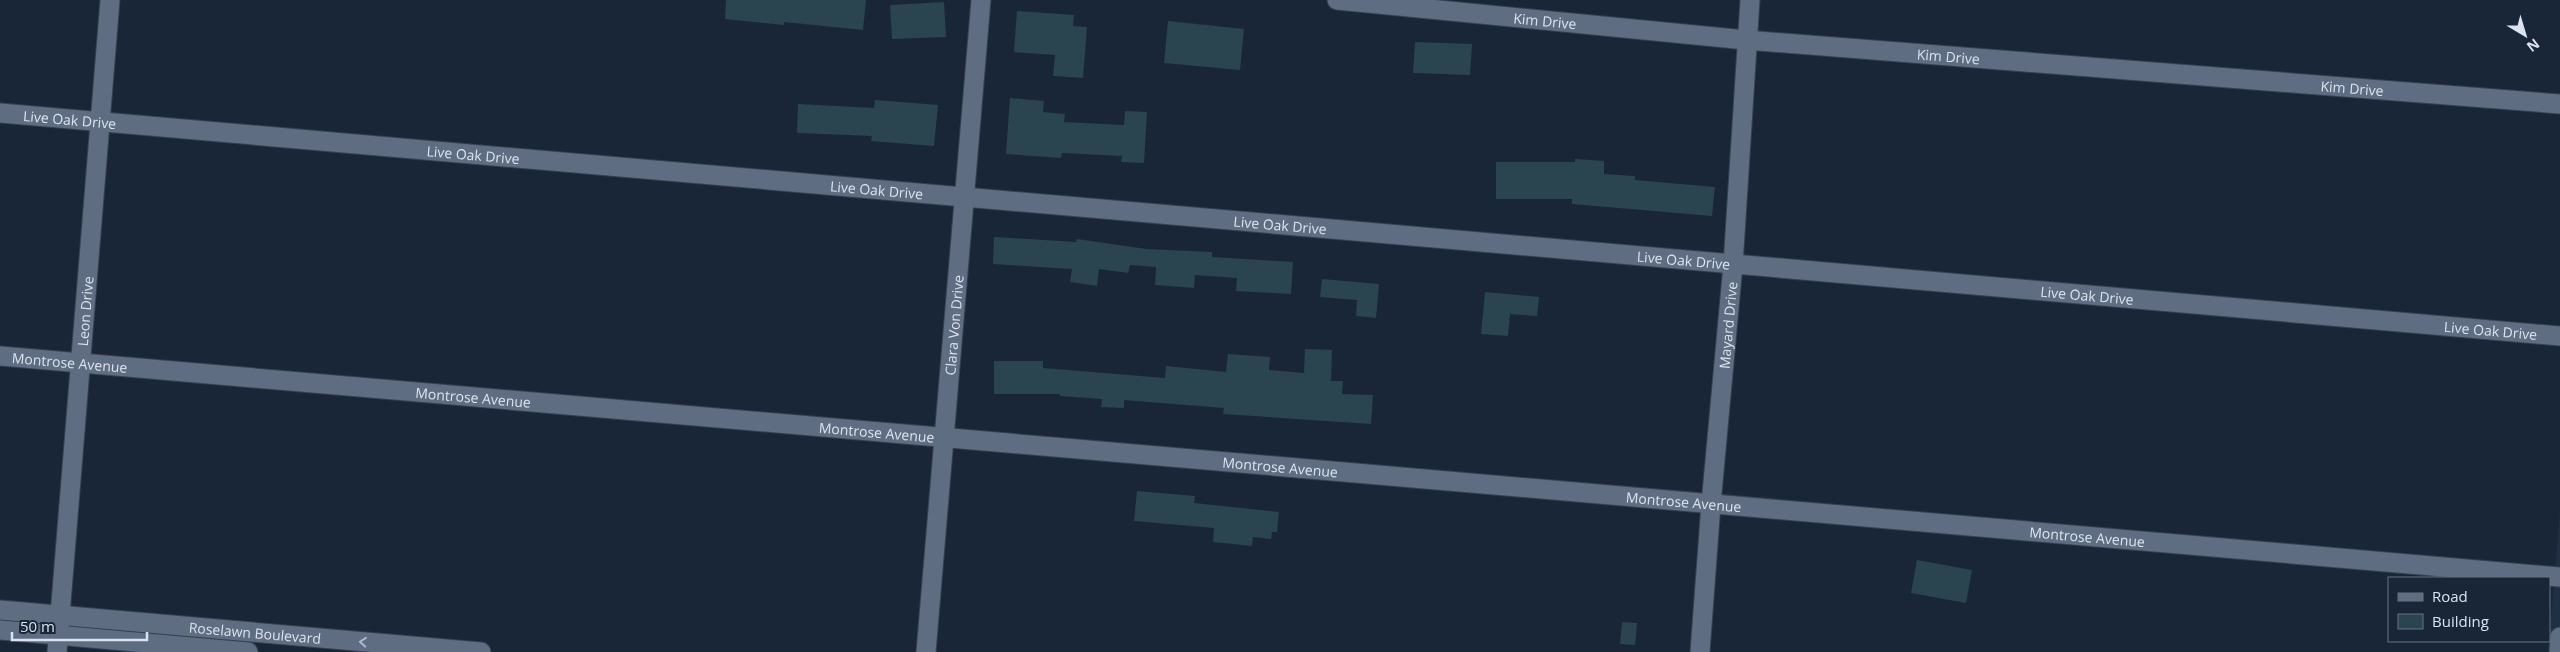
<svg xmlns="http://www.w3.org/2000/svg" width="2560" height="652" viewBox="0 0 2560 652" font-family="'Open Sans',sans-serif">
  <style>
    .built { fill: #1f3046 }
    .building { fill: #2a454f }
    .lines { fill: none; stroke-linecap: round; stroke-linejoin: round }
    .street-casing { stroke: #374150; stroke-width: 21 }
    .street { stroke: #5e6d82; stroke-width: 19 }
    .oneway { stroke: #afbac9 }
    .labels { text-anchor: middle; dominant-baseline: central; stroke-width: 4; stroke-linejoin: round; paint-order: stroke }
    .street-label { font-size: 14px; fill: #dae3ef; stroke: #192637 }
  </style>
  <rect width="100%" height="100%" fill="#192637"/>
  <path class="built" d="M2560,513v139h-12z"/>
  <g class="building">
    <path d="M726,0h140l-3,30 -79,-8v3l-59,-6z"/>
    <path d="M944,2l2,35 -54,2 -2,-34z"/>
    <path d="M1017,11l57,4 -1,11 14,1 -4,51 -30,-2 2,-21 -41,-3z"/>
    <path d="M1168,21l76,8 -4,41 -76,-7z"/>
    <path d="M1415,42l57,2 -2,31 -57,-2z"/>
    <path d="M1010,98l34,3 -1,11 22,2 -1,8 60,3 1,-14 22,1 -3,51 -23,-1 1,-6 -60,-3 -1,5 -55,-4z"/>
    <path d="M875,100l63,5 -4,41 -63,-5 1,-5 -75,-3 1,-29 76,4z"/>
    <path d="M1575,159l29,2v13l31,2v4l80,7 -3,29 -140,-12v-5h-76v-37h79z"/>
    <path d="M994,237l82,5 1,-3 69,10 66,3v5l81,5 -2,32 -55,-3 1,-13 -42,-3 -1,13 -39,-3 1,-18 -26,-2 -2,8 -29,-4 -2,17 -27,-4 2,-13 -79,-5z"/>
    <path d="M1322,279l57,5 -3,34 -20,-2 1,-16 -37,-3z"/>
    <path d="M1485,292l54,5 -2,19 -27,-2 -2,22 -27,-2z"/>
    <path d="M1305,349l27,1 -1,31h12l-1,13 31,1 -2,29 -148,-10 1,-6 -100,-8v8l-23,-1 1,-8 -42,-3v-2h-66v-33h49v7l122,10 1,-12 60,6 2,-18 42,3 -1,13 35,3z"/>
    <path d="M1137,491l58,5 -1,7 85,9 -2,20h-5l-1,7 -18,-2 -1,9 -39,-4 1,-14 -80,-7z"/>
    <path d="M1917,560l55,10 -6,33 -55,-10z"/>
    <path d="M1622,622l15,1 -2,22 -15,-1z"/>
  </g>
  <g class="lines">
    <g class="street-casing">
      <g id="street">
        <path id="s1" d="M1337,0l409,40 814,64"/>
        <path id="s2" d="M0,113l2560,223"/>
        <path id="s3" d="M0,356l2560,221"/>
        <path id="s4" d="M0,610l481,42"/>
        <path d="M0,630l248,22"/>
        <path id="s5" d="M57,652l53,-652"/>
        <path id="s6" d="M926,652l55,-652"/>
        <path id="s7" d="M1700,652l11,-148 22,-239 17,-265"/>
        <path d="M2559,652l1,-15"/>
      </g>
    </g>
    <use href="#street" class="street"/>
  </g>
  <defs><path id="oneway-chevron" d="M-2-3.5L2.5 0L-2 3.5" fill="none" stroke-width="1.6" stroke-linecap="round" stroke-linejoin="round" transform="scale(1.25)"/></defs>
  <use class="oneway" href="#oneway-chevron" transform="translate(363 642) rotate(-175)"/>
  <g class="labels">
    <g class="street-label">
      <text stroke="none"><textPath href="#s1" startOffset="209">Kim Drive</textPath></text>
      <text stroke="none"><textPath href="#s1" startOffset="614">Kim Drive</textPath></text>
      <text stroke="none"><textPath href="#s1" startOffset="1019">Kim Drive</textPath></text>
      <text stroke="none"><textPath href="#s2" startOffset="70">Live Oak Drive</textPath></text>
      <text stroke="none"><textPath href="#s2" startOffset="475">Live Oak Drive</textPath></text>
      <text stroke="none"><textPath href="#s2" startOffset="880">Live Oak Drive</textPath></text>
      <text stroke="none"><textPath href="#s2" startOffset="1285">Live Oak Drive</textPath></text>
      <text stroke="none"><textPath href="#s2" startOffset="1690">Live Oak Drive</textPath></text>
      <text stroke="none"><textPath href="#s2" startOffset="2095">Live Oak Drive</textPath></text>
      <text stroke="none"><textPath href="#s5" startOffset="342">Leon Drive</textPath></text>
      <text stroke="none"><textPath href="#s6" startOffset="328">Clara Von Drive</textPath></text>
      <text stroke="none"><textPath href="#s7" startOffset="328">Mayard Drive</textPath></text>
      <text stroke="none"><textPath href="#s2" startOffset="2500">Live Oak Drive</textPath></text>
      <text stroke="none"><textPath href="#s3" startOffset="70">Montrose Avenue</textPath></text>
      <text stroke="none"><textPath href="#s3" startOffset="475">Montrose Avenue</textPath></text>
      <text stroke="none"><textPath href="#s3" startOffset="880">Montrose Avenue</textPath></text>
      <text stroke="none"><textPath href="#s3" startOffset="1285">Montrose Avenue</textPath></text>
      <text stroke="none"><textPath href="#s3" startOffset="1690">Montrose Avenue</textPath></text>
      <text stroke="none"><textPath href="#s3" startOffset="2095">Montrose Avenue</textPath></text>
      <text stroke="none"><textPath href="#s4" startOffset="256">Roselawn Boulevard</textPath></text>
    </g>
  </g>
  <rect x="2388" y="577" width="162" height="65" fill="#192637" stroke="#667281"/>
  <rect x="2398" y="593" width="25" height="8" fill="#5e6d82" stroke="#667281"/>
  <text x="2432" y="602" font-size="15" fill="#dae3ef">Road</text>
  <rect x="2398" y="614" width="25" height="15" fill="#2a454f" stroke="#667281"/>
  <text x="2432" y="627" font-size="15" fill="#dae3ef">Building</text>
  <g transform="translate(2525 35) rotate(142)" stroke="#192637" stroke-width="4" paint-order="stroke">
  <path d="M0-4L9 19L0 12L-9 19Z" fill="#dae3ef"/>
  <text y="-8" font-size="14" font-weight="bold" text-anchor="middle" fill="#dae3ef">N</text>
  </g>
  <path d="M12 632v8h135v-8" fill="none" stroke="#dae3ef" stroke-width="2.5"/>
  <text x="20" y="632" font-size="15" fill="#dae3ef" stroke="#192637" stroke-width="4" paint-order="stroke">50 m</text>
</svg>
